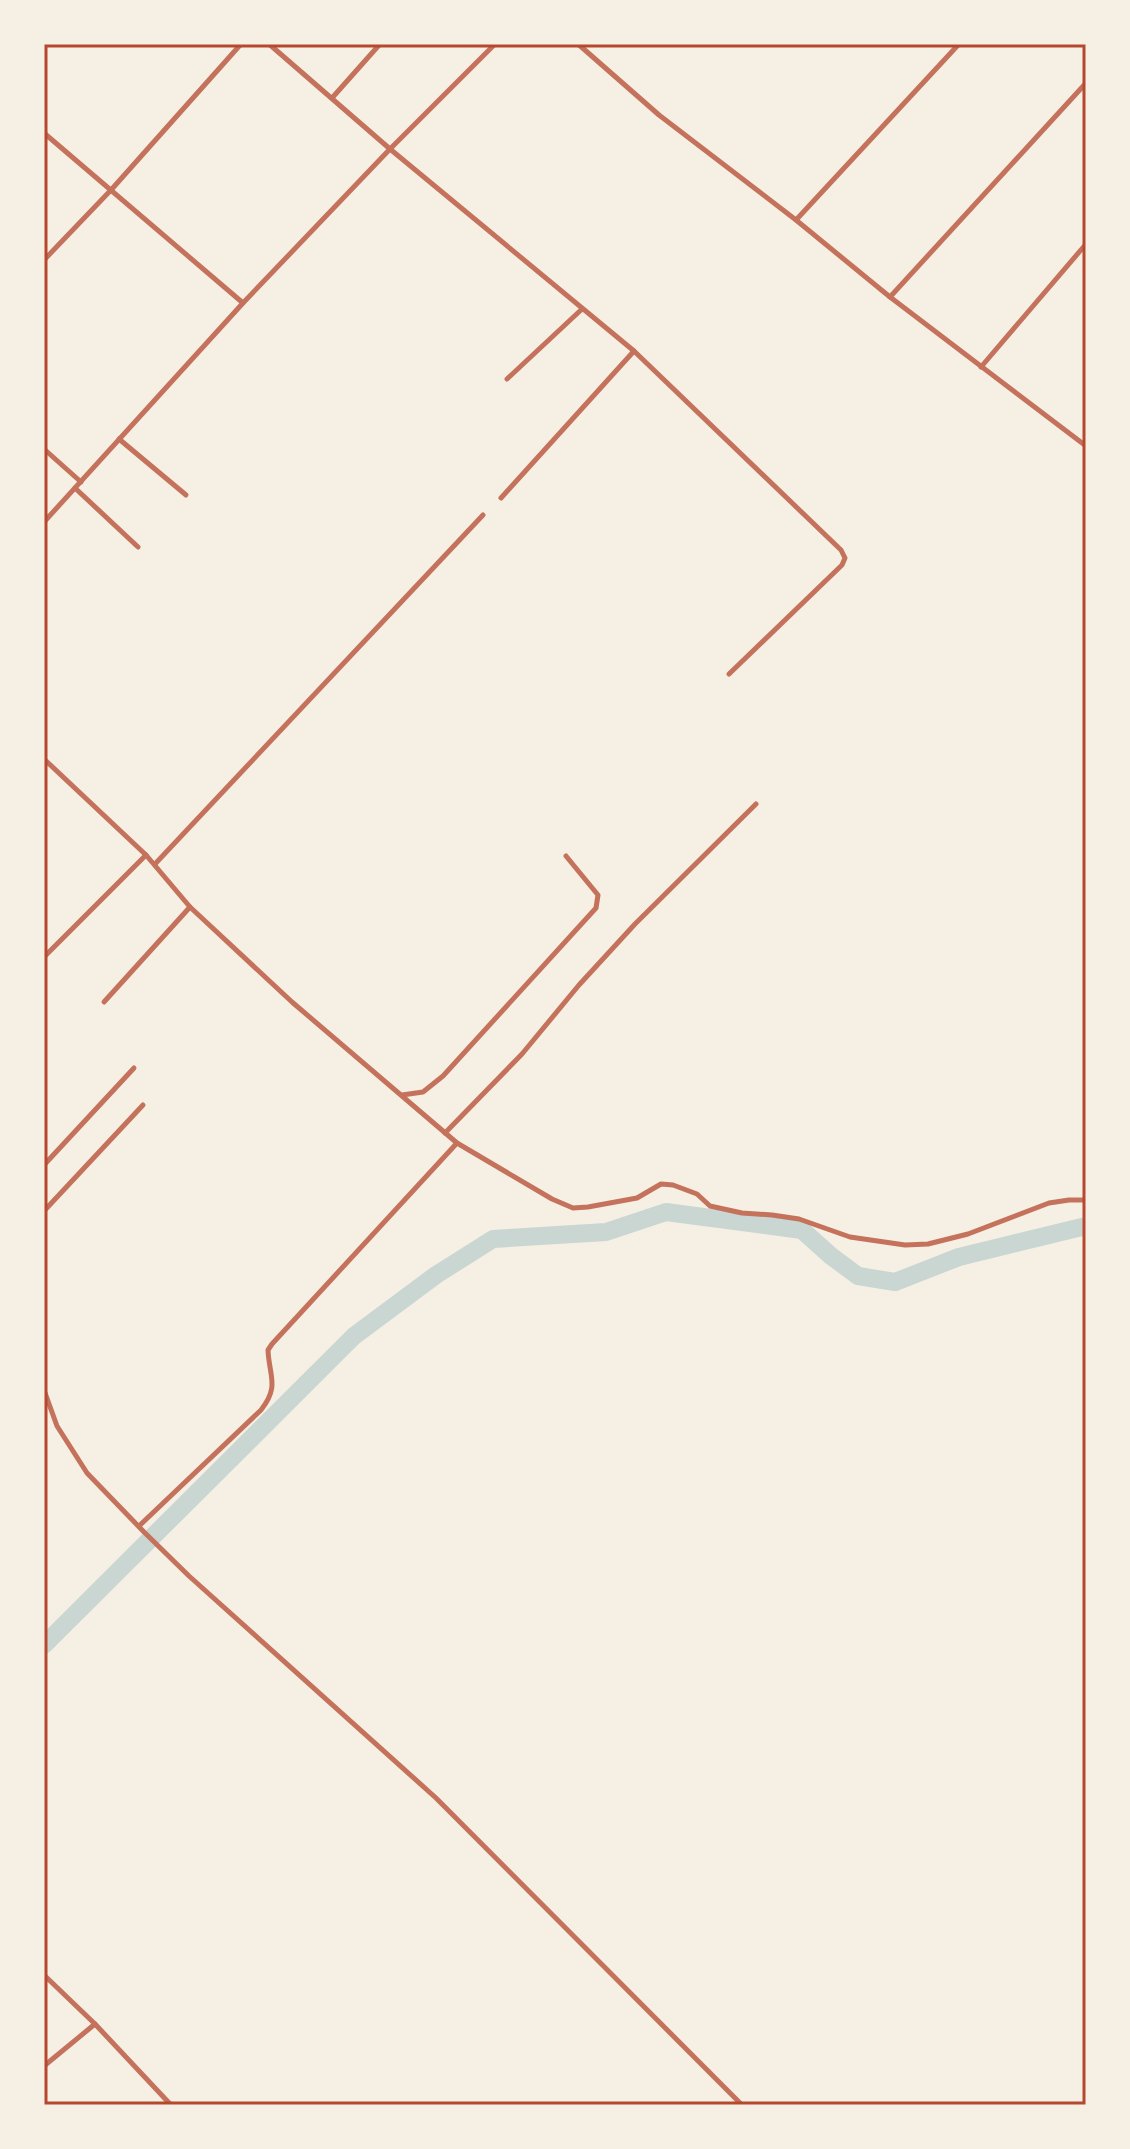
<svg xmlns="http://www.w3.org/2000/svg" width="1130" height="2149" viewBox="0 0 1130 2149" font-family="Manrope,sans-serif">
  <style>
    .lines { fill: none; stroke-linecap: round; stroke-linejoin: round }
    .river { stroke: #c9d6d2; stroke-width: 18 }
    .minor { stroke: #c5725c; stroke-width: 5 }
    .neatline { fill: none; stroke: #b5482f; stroke-width: 3 }
  </style>
  <rect width="100%" height="100%" fill="#f6efe4"/>
  <g class="lines">
    <path class="river" d="M44,1645l310,-309 82,-61 57,-36 113,-7 60,-20 136,18 29,26 27,20 37,6 64,-25 127,-31"/>
    <g class="minor">
      <path d="M269,44l121,105 244,202 207,199 4,8 -3,7 -113,109"/>
      <path d="M578,44l81,71 137,105 94,77 196,149"/>
      <path d="M332,98l48,-54"/>
      <path d="M44,133l199,170"/>
      <path d="M796,220l163,-176"/>
      <path d="M44,260l67,-70 130,-146"/>
      <path d="M890,297l196,-214"/>
      <path d="M981,367l105,-123"/>
      <path d="M507,379l75,-70"/>
      <path d="M119,439l67,56"/>
      <path d="M44,449l37,33"/>
      <path d="M75,488l63,59"/>
      <path d="M501,498l133,-147"/>
      <path d="M44,522l199,-219 147,-154 105,-105"/>
      <path d="M44,759l102,96 44,52 102,95 165,141 95,56 21,9 15,-1 49,-9 24,-14 12,1 24,9 13,12 32,7 30,2 27,4 51,18 55,8 23,-1 40,-10 81,-31 20,-3h17"/>
      <path d="M155,864l328,-349"/>
      <path d="M44,957l102,-102"/>
      <path d="M104,1002l86,-95"/>
      <path d="M402,1095l21,-3 20,-16 153,-168 2,-13 -32,-39"/>
      <path d="M445,1133l77,-79 57,-69 56,-61 121,-120"/>
      <path d="M44,1165l90,-97"/>
      <path d="M44,1211l99,-106"/>
      <path d="M44,1390l13,36 30,47 57,59 45,44 247,222 306,307"/>
      <path d="M139,1526l122,-116c19,-24 8,-34 7,-60l4,-6 185,-201"/>
      <path d="M44,1975l51,49 76,81"/>
      <path d="M44,2066l51,-42"/>
    </g>
  </g>
  <rect width="1130" height="2149" fill="none" stroke="#f6efe4" stroke-width="92"/>
  <rect x="46" y="46" width="1038" height="2057" class="neatline"/>
</svg>
